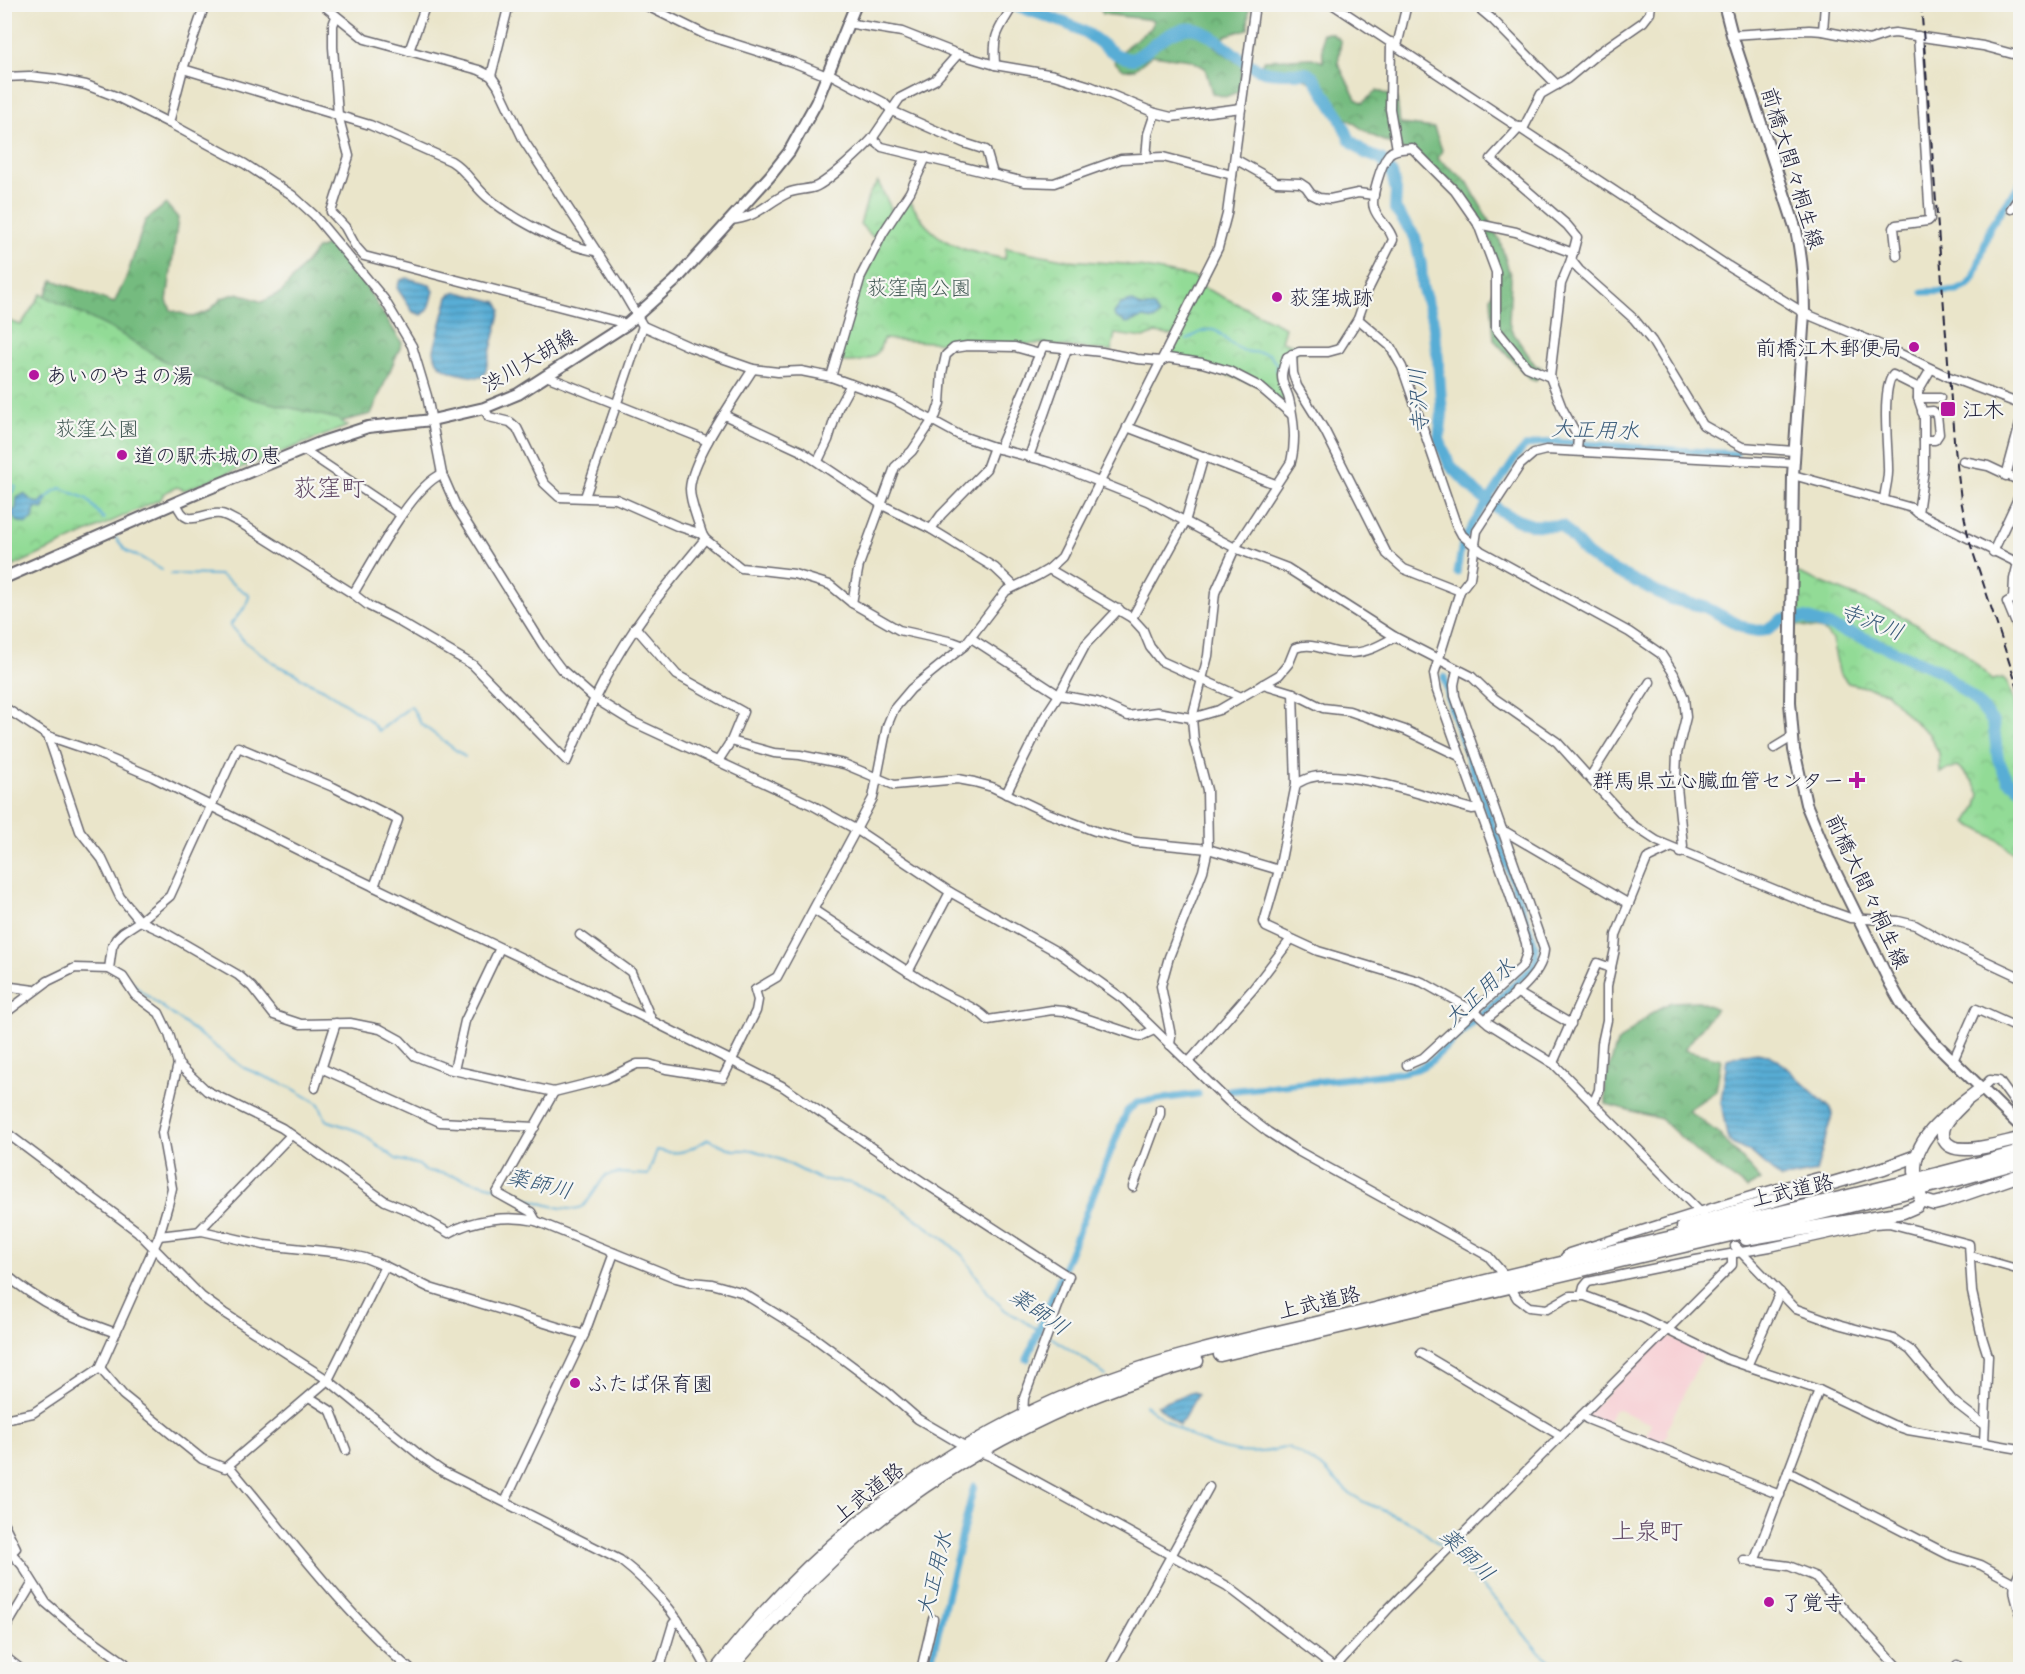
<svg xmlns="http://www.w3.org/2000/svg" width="2025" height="1674" viewBox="0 0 2025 1674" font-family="'Patrick Hand','Klee One',sans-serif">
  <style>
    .built { fill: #f7cfd4 }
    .forest { fill: url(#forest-crowns); stroke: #4c6e5d; stroke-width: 1.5 }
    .park { fill: url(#park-crowns); stroke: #5a7e68; stroke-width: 1.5 }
    .water { fill: url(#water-rules); stroke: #3e6888; stroke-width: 1.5 }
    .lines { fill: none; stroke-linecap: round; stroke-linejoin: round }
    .stream { stroke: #59add5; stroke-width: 2 }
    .canal { stroke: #59add5; stroke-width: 7 }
    .river { stroke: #59add5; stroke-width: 12 }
    .minor-casing { stroke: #68666d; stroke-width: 11 }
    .major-casing { stroke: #68666d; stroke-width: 14 }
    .highway-casing { stroke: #68666d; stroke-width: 15 }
    .minor { stroke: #fff; stroke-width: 8 }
    .major { stroke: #fff; stroke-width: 10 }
    .highway { stroke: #fff; stroke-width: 12 }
    .rail { stroke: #22223b; stroke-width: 2; stroke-dasharray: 9 4.5; stroke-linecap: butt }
    .poi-dot { fill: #b5179e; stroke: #f6f6f2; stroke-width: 2 }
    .labels { text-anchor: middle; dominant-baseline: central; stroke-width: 4.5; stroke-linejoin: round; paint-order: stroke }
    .street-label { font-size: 21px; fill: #22223b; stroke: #f6f6f2 }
    .park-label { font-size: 21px; fill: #445a56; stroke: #f6f6f2 }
    .poi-label { font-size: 21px; fill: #22223b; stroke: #f6f6f2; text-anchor: start }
    .water-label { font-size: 22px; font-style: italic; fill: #385a79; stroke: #f6f6f2 }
    .quarter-label { font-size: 24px; fill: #634c67; stroke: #f6f6f2 }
  </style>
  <defs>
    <pattern id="forest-crowns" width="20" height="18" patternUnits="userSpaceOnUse" patternTransform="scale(1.5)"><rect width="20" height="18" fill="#75bb7f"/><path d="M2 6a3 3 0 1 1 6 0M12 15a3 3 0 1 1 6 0" fill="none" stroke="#609869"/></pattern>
    <pattern id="park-crowns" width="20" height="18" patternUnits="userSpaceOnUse" patternTransform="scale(1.5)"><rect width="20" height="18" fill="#92db96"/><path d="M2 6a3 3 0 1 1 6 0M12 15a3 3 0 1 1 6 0" fill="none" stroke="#7ebc82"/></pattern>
    <pattern id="water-rules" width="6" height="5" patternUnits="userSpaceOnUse" patternTransform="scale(1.5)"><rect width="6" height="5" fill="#59add5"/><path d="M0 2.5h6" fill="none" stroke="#498cae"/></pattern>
  </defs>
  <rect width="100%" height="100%" fill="#f6f6f2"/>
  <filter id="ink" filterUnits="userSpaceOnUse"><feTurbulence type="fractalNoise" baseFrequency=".0167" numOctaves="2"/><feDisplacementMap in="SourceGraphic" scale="12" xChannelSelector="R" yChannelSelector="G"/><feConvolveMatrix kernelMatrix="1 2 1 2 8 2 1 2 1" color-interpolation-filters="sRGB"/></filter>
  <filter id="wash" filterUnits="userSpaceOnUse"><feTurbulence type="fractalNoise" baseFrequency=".008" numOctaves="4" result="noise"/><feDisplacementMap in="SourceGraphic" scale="24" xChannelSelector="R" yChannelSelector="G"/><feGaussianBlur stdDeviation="1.35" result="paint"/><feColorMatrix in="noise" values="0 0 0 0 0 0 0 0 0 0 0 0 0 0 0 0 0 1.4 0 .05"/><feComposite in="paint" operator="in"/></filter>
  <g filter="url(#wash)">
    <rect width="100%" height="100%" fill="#eae5ca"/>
    <path class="built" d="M1665,1335l39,18 -38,77 2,2 -7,15 -17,-7 7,-16 -35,-15 -4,4 -6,12 -21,-9z"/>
    <g class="forest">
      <path d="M1218,4l4,3 11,-2h16l-1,24 -21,6 -13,11 28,20 -2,25 -15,6 -13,-4 -7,-25 -14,-8 -39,-5 -17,14 -11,1 -10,-8 13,-16 24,-18 3,-8 -51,-6 -5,-9z"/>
      <path d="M1322,33h9l10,8 -3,22 18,36 7,4 14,-13 20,9 3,25 34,4 8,22 -4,9 29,22 33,60 11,37 -2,45 3,8 23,34 6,2 -5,14 -6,-2 -36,-39 -3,-43 8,-19 -8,-36 -34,-55 -47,-34 -39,-18 -29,-20 -25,-29 -16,-10 -24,-1 -17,-9 4,-6 48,-2 11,4z"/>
      <path d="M166,204l12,14 -11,83 4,9 22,7 16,-6 13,-13 16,-5 24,9 20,-10 35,-43 13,-5 24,24 48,75 -31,71 -52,13 -55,-6 -221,-121 10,-20 61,23 13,-27 18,-55z"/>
      <path d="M1699,1001l17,8 -32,41 37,9 -5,32 -28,19 30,23 43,47 -14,8 -47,-33 -39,-36 -55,-15 -1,-23 12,-38 32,-28 22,-13z"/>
    </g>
    <g class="park">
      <path d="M878,182l18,36 13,-18c6,9 12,20 19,27 21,22 49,26 77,32l1,-11 62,12 56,4 74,14 -2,6 89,43 -4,14 31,9h-13l-20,25 9,31 -28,-21 -93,-28 10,-21 -22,-3 -11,5 -29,-4 -4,17 -71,-7h-77l-80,-5c-1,4 -3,11 -6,14 -10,10 -27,10 -40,8l26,-82 17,-35 -20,-20 9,-30z"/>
      <path d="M41,294l75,37 68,42 69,26 85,20 10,7 -163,64 -8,-3 -13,6 -3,6 -156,71 -1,-251 17,6z"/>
      <path d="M1796,572l96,39 71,40 29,29 11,-2 4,4 13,37v140l-20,-18 -33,-18 10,-17 3,-12 -7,-13 -16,-15 -17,7 -1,-20 -11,-20 -18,-15 -24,-26 -38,-9 -9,-11 -7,-32 -9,-10 -26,-5z"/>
    </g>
    <g class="water">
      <path d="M407,278l22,6 5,7c-3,10 -3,19 -12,24l-9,-3 -16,-24 3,-8z"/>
      <path d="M458,292l39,10 4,8 -16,63 -4,4c-11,0 -34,-4 -42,-13 -4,-4 -4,-8 -5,-14l14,-53 3,-3z"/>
      <path d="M1132,301l9,6h13l5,8 -5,5 -11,-2 -16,5 -12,-6 -1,-4 7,-9z"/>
      <path d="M24,494l10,8 6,1 5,-5 2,1 -3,10 -9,-1 -2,11 -7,5 -9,-3 -12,-15 2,-1 6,6 3,-2 1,-11z"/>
      <path d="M1756,1053l13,2 8,4 54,50 1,6 -16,57 -35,7 -28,-25 -21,-10 -5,-8 -6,-34 6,-43 16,-5z"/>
      <path d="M1193,1392l4,3 -17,30 -23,-20z"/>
    </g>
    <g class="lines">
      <g class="stream">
        <path d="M1187,340c37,-25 29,2 58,11 7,2 16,1 24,3l8,11 -1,5"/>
        <path d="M4,486l7,-2 5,3 -9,12"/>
        <path d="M46,499l8,-8 7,-3 26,11 17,20"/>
        <path d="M115,537l11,14 14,6 22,13"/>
        <path d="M171,574l49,1 29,20v2l-4,10 -15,18 15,17 33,24 17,7 9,7 20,9 44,30 11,12 32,-25 10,18 44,33"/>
        <path d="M116,966l25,25 103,77 48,20 27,16 7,16 32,11 38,28 23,6 6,6c25,1 48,12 72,16"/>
        <path d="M502,1189c17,5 65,28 81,17 8,-7 15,-21 22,-30l14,-3 29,2 9,-25c22,6 32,1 51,-11l25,11h20l26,9 40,20 32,4 35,14 58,42 19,17 26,38 16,16 39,23"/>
        <path d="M1049,1336l37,24 20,16"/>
        <path d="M1145,1405c33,26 72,52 115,47 10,0 19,-3 28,-5l35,21 26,25 15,9 50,22 31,25"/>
        <path d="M1449,1552l51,53 37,45 26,20"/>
      </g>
      <g class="canal">
        <path d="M1923,292l34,-1 10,-5 7,-8 16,-51 30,-44"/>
        <path d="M1457,573l5,-30 11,-20 43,-66 9,-10 13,-4 18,-1 180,12"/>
        <path d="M1227,1091l172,-18 18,-4 12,-6 103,-95 4,-10 -1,-13 -82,-231 -9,-37"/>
        <path d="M1027,1359l100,-248 11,-9 60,-8"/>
        <path d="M929,1670l45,-184"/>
      </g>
      <path class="river" d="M1013,4c25,11 52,16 75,30 16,10 26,24 45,25 17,-10 33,-27 52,-30 25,-5 52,34 76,41 14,5 31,2 46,3l6,3 26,40 11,24 15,13 16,6 11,15 4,17 -1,18 20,28 6,28 1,22 11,33 5,40 4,54 -3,25 10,25 28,29 24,18 16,9 15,5 30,1 25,28 12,9 72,36 34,8 42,22 11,2 8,-1 17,-11 22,-1 59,20 76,33 36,30 17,21 5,37 9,20 13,9"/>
    </g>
  </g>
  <g filter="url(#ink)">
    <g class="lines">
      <g class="minor-casing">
        <g id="minor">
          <path d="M322,4l43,35 114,31 12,6 7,10 26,55 98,149 21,36 47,21 63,22 25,3 23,-1 30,6 62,22 66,36 40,14 50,13 98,39 88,47 52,20 108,69 76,39 23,22 63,44 74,82 26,17 148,61 45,16 48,3 17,4 34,19 71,33"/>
          <path d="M643,4l63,31 89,28 32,13"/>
          <path d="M1332,4l396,262 76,47 84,35 61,29 71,27"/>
          <path d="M1474,4l19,16 64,65"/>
          <path d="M4,11l4,-7"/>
          <path d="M336,17l-3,8v22l5,68 11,41 -18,56 14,15 11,20 8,9 263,68"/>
          <path d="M847,23l55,9 56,22 37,11 59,10 36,11 65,27 16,4 70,-9"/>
          <path d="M1823,31l2,-27"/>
          <path d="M1732,35l77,-5 14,1 46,9 18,-6 8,-1 88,13 37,10"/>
          <path d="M1391,42l-1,67 7,40"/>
          <path d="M1397,46l10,-42"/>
          <path d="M409,51l17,-47"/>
          <path d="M995,65c-2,-34 3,-33 19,-61"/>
          <path d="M183,69l187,56 81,36c15,9 23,25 36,36 25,21 76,49 108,54"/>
          <path d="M828,73l55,29 9,9 72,32 22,7 7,24"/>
          <path d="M491,76l18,-72"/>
          <path d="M4,77l25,-1 27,3 30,6 29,11 54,27 76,41 47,31 22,20 70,84 28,47 15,50 15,78 14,32 87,139 18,24 33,29 39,24 179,83 45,25 93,62 109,61 64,46 106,103 39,30 28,18 192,106 13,15 16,27 12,9 18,2 23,-13h15l58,22 83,41 93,31 74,35 15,5 112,19"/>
          <path d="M169,123l14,-54 22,-65"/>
          <path d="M1520,127l-29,32 76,66 10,12 -6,23 -10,24 -11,93 12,31 16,29 -1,13"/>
          <path d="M1523,129l18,-35 26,-15 30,-25 46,-32 7,-9 1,-9"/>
          <path d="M872,139l28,-41 35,-18 23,-26"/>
          <path d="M1146,158l2,-24 7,-21"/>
          <path d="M1235,159l41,23 24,1 6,4 5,7 8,4 11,1 28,-6 16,2"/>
          <path d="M2011,209l9,-13"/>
          <path d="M730,220c28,-2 36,-17 58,-27 8,-4 19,-3 27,-6 14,-6 46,-36 57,-48l10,8 143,35 29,1 67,-24 42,-2 69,18"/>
          <path d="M1478,224l38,8 57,21"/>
          <path d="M1897,256l-3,-28 2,-3 32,-4 2,-2 -12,-183"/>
          <path d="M1571,260l8,10 55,49 18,22 51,84 39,22 52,4"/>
          <path d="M1358,319l32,27 12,21 54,157 6,11 19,16 148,81 32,22 13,20 10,24 2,19 -9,37 -1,23 7,69 -2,7"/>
          <path d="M1292,354l1,19 4,13 28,45 62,123 17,15 56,22"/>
          <path d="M753,369c-17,27 -62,90 -63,120 0,14 8,31 12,45l3,5 36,29 53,6 36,11 22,18 47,27 54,12 11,4"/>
          <path d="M546,376l162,65"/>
          <path d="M831,377l30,-101 22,-43 27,-41 16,-35"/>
          <path d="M1918,398h22"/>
          <path d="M484,408l5,9 21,5 7,6 27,55 15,14 57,2 61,27 25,8"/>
          <path d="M1922,412l11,-1 4,4 2,19 -4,6h-11"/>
          <path d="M724,415l77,36 81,54 49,24 64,39 19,18"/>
          <path d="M1127,427l148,57"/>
          <path d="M999,449l44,-103 59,6 35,7 24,2 7,-3 34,5 27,8 31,16 31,27"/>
          <path d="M304,450l97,65"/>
          <path d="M1029,457l38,-108"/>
          <path d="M818,461l10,-21 10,-32 13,-24"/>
          <path d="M1963,461l25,5 32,15"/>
          <path d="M1793,475l119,33 6,5 102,51"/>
          <path d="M2006,476l14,-52"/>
          <path d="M585,497l58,-171"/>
          <path d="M1884,500c1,-11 5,-22 4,-33 0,-19 -7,-78 5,-92l26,13"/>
          <path d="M176,502c11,30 24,9 45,12 6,1 12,6 18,8l113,71 17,13 24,12 80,47 94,96c19,-45 39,-90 67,-131 21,-32 47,-61 71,-91"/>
          <path d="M1918,513l6,-43v-54l-6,-18v-7l13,-22"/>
          <path d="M931,529l10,-14 45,-46 8,-22"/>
          <path d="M1993,552l27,-58"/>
          <path d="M1049,569l83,49 53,-96 19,-66"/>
          <path d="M353,594c18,-29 59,-108 89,-120"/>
          <path d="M2013,599l1,-20 4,-16"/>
          <path d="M2020,599l-4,-2 -9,5 12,29 1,18"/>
          <path d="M852,603l7,-38 36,-98 17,-16 24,-36 4,-12 2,-30 4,-18 8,-7 13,-2 48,1 25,7"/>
          <path d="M1132,618l11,12 7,17 11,14 80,36"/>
          <path d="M635,627l42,48 66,37 -12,29 -13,20"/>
          <path d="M971,638l88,57 38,7 31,14 29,-4 35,6 27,-8 60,-35 10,-12 6,-15c20,-7 32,5 51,5 19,1 33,-7 49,-16"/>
          <path d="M1457,670l-3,15 1,11 89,253c-1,29 -39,53 -59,71"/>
          <path d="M1263,684l30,9 30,15 26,3 56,19 56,27"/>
          <path d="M1293,693l3,91 -17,86 -15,52 2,5 52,24 104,31 55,31 11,10 66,41 151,153"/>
          <path d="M4,707l44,29 44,15 61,26 145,73 354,171 130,65 141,96 143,93 3,1 -45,122 -1,18"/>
          <path d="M48,736l32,95 22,28 18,38 20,24 22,10 76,44 14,12 22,28 27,9 49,-1 30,6 20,11 15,16 33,13 106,23 52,-13 31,-15h12l17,5 57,9 33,-67 2,-11 -3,-10 22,-13 96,-179 14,-72 7,-17 17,-20 53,-43 42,-55 31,-15 12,-7 13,-12 156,-309 9,-34 28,-210"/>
          <path d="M731,741l43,12 26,2 44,9 50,21 64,-6 16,3 18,5 53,25 50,19 41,11 72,7 71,21"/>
          <path d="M1774,748l18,-11"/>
          <path d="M1590,777l60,-95"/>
          <path d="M1296,784c4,-2 9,-5 13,-6 34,-11 126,21 163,31l8,-1"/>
          <path d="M1006,794l38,-76 15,-23 27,-51 33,-35"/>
          <path d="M1500,830l6,2 123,72"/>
          <path d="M814,910c41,27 81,54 122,79 17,11 38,16 52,31l64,-10 12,1 72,24 5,1 13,-6"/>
          <path d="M580,935l51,37 21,49"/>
          <path d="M109,969l3,-22 4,-8 7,-7 17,-11 30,-25 68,-149 95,40 65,33 -24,67"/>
          <path d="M908,972l42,-80"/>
          <path d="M4,986l30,4"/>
          <path d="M1516,992l55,32"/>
          <path d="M4,1014l44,-33 27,-13 34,1 14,8 12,18 24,18 10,21 9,30 29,27 75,37 103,73 27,11 37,21c23,-14 60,-18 87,-12l140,57 15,4 21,2 29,8 71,44 75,56 31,27 43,25 31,13 235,129 110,84"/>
          <path d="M1170,1045l1,-9 -10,-50 8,-29 34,-86 5,-22 -1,-59 -13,-49 -2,-23 16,-62 7,-63 20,-45 56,-86c5,-20 3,-43 -2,-63 -2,-8 -7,-14 -7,-23 0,-7 3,-13 5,-19l12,-5h29l11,-3 19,-30 10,-29 25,-50c-3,-14 -15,-19 -19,-32 -4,-9 8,-46 15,-54 6,-6 15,-5 23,-6l43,43 23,33 18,48v57l31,38 23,10"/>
          <path d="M1953,1061l23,-52 44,20"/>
          <path d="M1188,1063l65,-74 38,-50"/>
          <path d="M1553,1063l44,-100 14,5"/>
          <path d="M1407,1065l16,-7 51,-47 48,-44 5,-14 -1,-10 -20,-60 -69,-192 -3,-17 26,-83 10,-13 7,-47 43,-66 14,-12 12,-3 248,13"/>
          <path d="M321,1068l119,54 95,5"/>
          <path d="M454,1070l11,-49 35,-73"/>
          <path d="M315,1088l21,-65"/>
          <path d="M1982,1088l8,-8 9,1 21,29"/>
          <path d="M1593,1104l6,-14 3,-47 5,-23v-34l8,-37 1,-14 31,-76 23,-11"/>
          <path d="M4,1131l133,100 65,66 22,16 104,67 94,77 20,14 178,89c40,31 64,65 88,110"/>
          <path d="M1133,1187l27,-73v-5"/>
          <path d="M536,1221l-5,-9 -34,-19 57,-101"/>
          <path d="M199,1231l92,-96"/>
          <path d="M159,1236l43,-5 62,14 79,8 22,5 20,8 45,22 154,47"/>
          <path d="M1735,1246l61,63 45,16 53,14 16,11 43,51 31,24"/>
          <path d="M1971,1256l49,14"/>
          <path d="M1564,1262l1,-5 4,-4c83,-25 165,-54 249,-76"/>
          <path d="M4,1273c38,32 67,44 112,60"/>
          <path d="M1582,1295l2,-8 4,-5 108,-22 74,-13 104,-23 15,-1 80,21 3,48 10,45 6,19 -4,86"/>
          <path d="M1421,1353l140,83"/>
          <path d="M1747,1366l33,-74"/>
          <path d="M100,1368l23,27 79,64 23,9 103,-88 57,-114"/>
          <path d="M309,1397l22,14 15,39"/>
          <path d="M1582,1415l5,4 193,76"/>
          <path d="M4,1419l29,-6 67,-45 59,-132 9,-31 4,-17 -10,-55 16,-69"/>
          <path d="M229,1466c57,68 114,146 182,204"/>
          <path d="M1788,1472l161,83 32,10 33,18"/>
          <path d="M505,1502l79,-167 30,-82"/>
          <path d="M4,1524l12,24 -4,4"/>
          <path d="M4,1545l18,20 24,38 27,23 52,37 4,7"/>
          <path d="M1744,1560l45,6 25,10 86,94"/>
          <path d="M1754,1562l65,-172"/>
          <path d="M2020,1571c-9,18 -6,23 0,41"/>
          <path d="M4,1631l28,-47"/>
          <path d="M4,1656l18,14"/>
          <path d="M646,1670l15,-6 12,-40 4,-5"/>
          <path d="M921,1670l12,-51"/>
          <path d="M1108,1670l101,-183"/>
          <path d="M1332,1670l57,-62 343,-343v-11"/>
          <path d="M1954,1670l3,-5 6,5"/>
        </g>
      </g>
      <g class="major-casing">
        <g id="major">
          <path d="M1724,4l8,31 64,195c6,27 8,54 8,83l-11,162 -3,227 4,48 12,54 22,53 62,126 13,23 31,36 86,84"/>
          <path d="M4,578l196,-86 122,-50 46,-15 64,-7 52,-12 34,-14 109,-70 48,-43 95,-105 19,-24 27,-49 40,-99"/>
        </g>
      </g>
      <g class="highway-casing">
        <g id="highway">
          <path d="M1964,1103c-6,6 -15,14 -19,22 -2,4 -3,9 -1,14 8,21 59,3 76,0"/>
          <path d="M1915,1172c-2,-38 41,-63 67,-84"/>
          <path d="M1921,1200l13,4 8,-2 78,-27"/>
          <path d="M1683,1227l201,-59 32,-12"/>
          <path d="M1746,1239l157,-27 14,-6 4,-6 -1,-6"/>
          <path d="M1220,1355l515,-121 221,-54 64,-18"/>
          <path d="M716,1670c99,-129 235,-233 388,-289 91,-34 186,-50 279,-74 212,-56 427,-97 637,-155"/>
          <path d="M729,1670c44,-51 89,-101 141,-143 98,-79 207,-132 327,-166"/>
        </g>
      </g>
      <use href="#minor" class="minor"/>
      <use href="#major" class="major"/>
      <use href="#highway" class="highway"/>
      <path class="rail" d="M1921,4l33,436 7,60 8,40 51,155"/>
    </g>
  </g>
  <g class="poi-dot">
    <circle cx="1277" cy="297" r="6"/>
    <circle cx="1914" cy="347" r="6"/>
    <circle cx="34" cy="375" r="6"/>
    <rect x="1940" y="401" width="16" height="16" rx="3"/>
    <circle cx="122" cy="455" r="6"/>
    <path d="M1854 771h6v6h6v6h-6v6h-6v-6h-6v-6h6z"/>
    <circle cx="575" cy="1383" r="6"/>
    <circle cx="1769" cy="1602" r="6"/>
  </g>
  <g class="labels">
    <g class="street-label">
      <text transform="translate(1793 168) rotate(73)">前橋大間々桐生線</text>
      <text transform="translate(529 360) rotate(-30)">渋川大胡線</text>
      <text transform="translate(1868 891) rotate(65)">前橋大間々桐生線</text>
      <text transform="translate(1792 1190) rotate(-13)">上武道路</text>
      <text transform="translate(1319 1302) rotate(-13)">上武道路</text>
      <text transform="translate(868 1492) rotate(-38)">上武道路</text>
    </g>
    <g class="park-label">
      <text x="919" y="287">荻窪南公園</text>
      <text x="97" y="428">荻窪公園</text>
    </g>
    <g class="poi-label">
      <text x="1289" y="297">荻窪城跡</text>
      <text x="1902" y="347" text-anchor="end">前橋江木郵便局</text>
      <text x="46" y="375">あいのやまの湯</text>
      <text x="1962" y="409">江木</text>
      <text x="134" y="455">道の駅赤城の恵</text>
      <text x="1844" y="780" text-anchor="end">群馬県立心臓血管センター</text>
      <text x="587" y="1383">ふたば保育園</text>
      <text x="1781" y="1602">了覚寺</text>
    </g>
    <g class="water-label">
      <text transform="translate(1418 401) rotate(-93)">寺沢川</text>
      <text transform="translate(1595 429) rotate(2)">大正用水</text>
      <text transform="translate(1872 621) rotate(21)">寺沢川</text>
      <text transform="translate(1479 992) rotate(-43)">大正用水</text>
      <text transform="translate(540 1183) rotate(14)">薬師川</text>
      <text transform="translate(1040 1311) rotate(35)">薬師川</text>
      <text transform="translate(1468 1554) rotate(44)">薬師川</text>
      <text transform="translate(934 1574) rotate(-76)">大正用水</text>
    </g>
    <g class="quarter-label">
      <text x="329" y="487">荻窪町</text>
      <text x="1647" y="1530">上泉町</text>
    </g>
  </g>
  <rect width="2025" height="1674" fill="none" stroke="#f6f6f2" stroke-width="24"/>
</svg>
